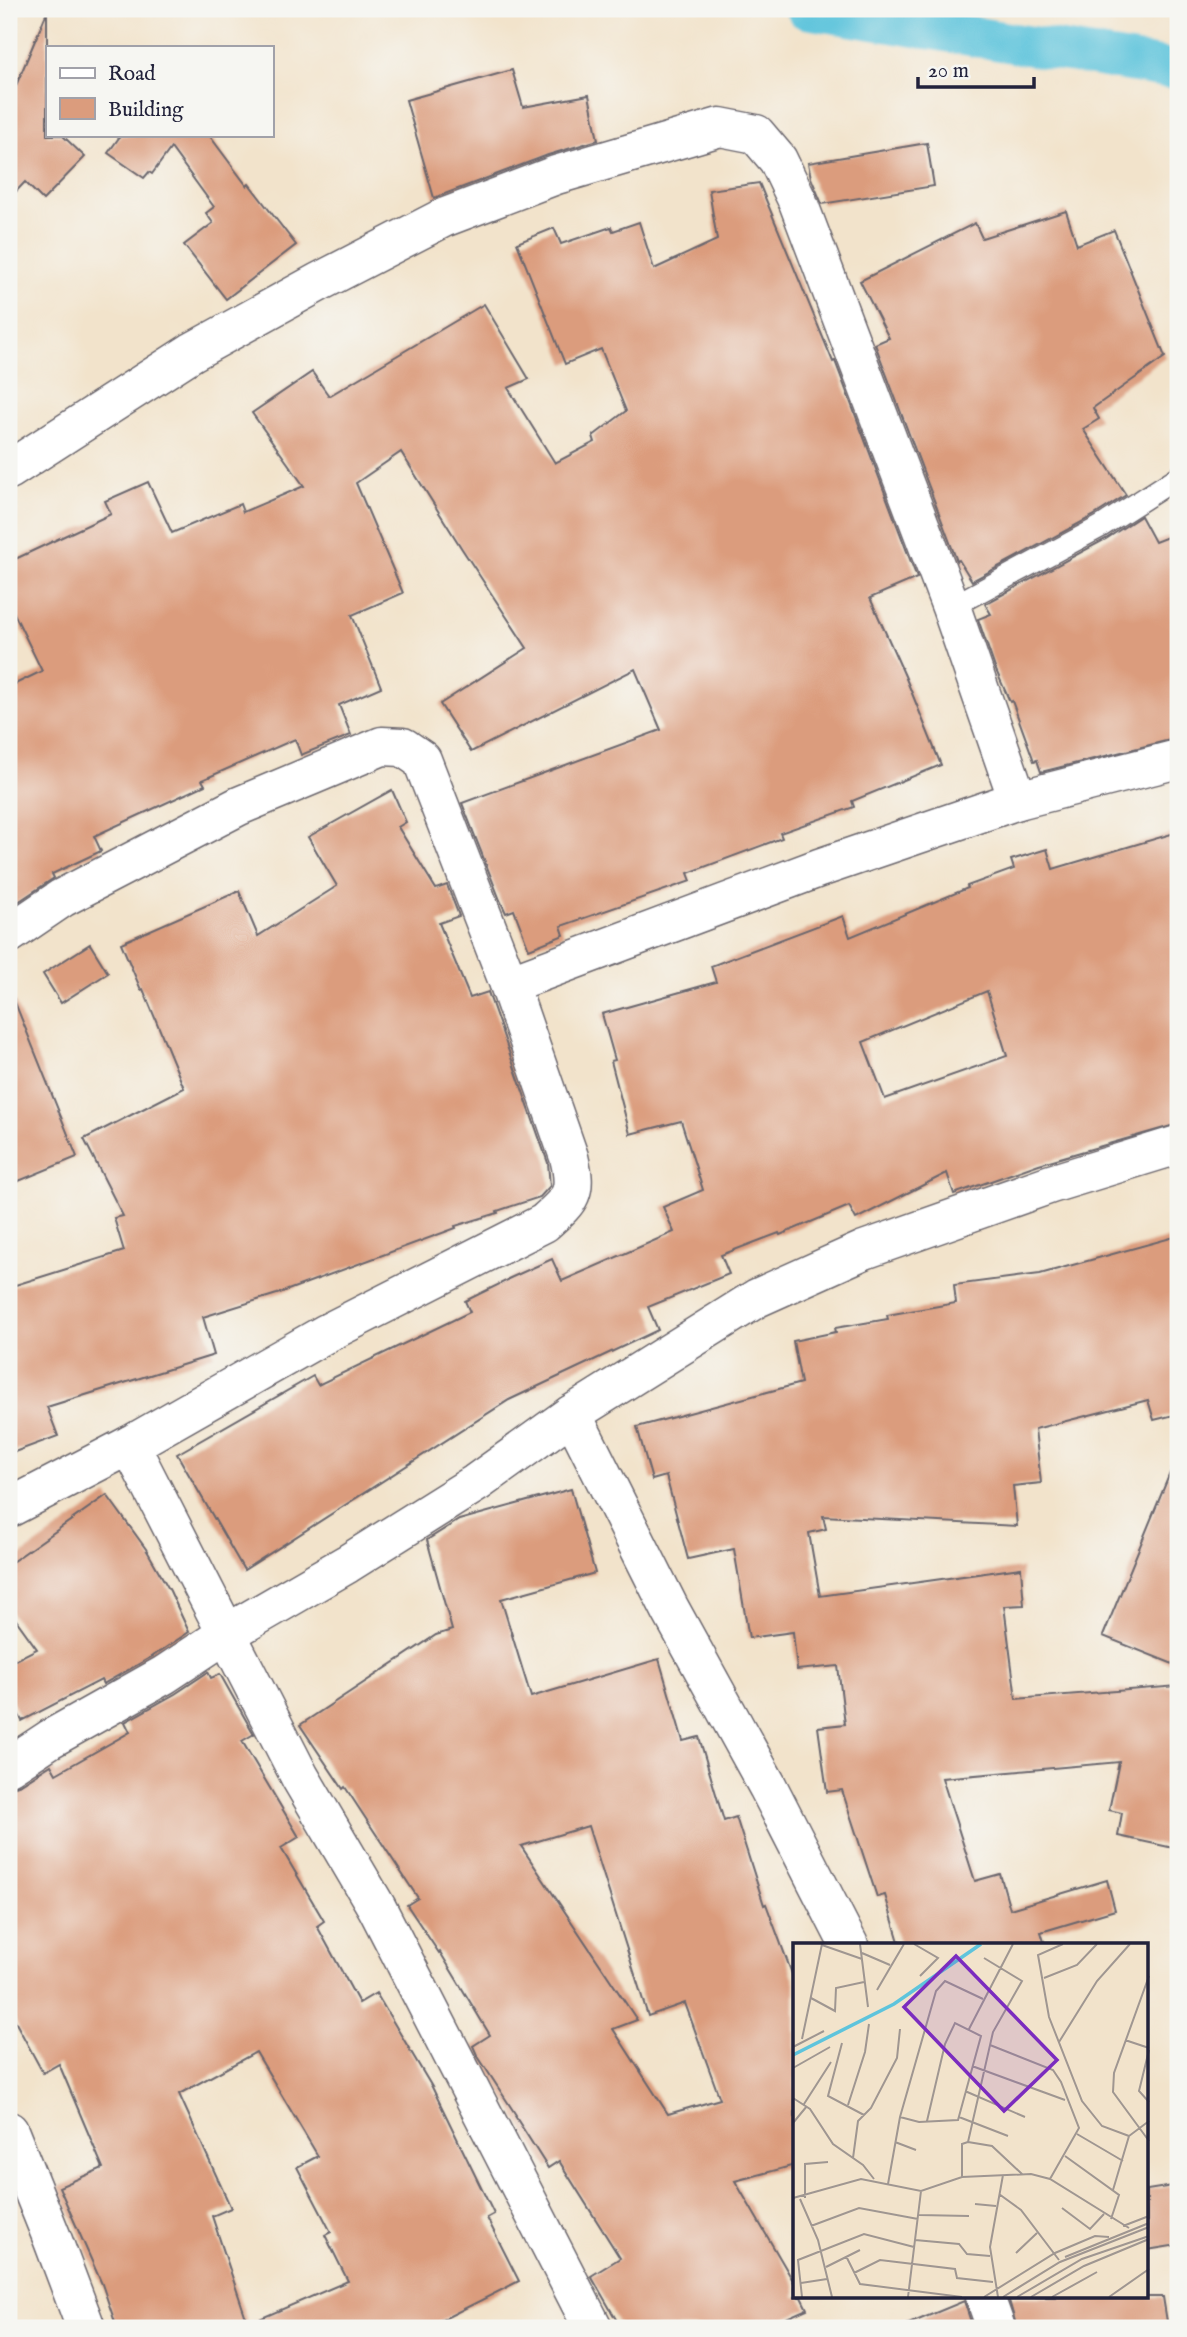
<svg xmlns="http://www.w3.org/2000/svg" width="1187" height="2337" viewBox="0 0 1187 2337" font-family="'IM FELL English',serif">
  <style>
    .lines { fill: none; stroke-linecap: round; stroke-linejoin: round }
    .canal { stroke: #5ec4dc; stroke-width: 40 }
    .building { fill: #db9c7d; fill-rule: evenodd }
    .lane-casing { stroke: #6b666d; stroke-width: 24 }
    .street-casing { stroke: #6b666d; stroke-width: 41 }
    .lane { stroke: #fff; stroke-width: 21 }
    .street { stroke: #fff; stroke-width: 38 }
    .inset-river { fill: none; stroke: #5ec4dc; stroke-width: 3.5 }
    .inset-road { fill: none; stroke: #9f9691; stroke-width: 2 }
    .view { fill: #7b2cbf; fill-opacity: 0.15; stroke: #7b2cbf; stroke-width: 3.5 }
    .inset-edge { fill: none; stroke: #22223b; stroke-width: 3.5 }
  </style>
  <rect width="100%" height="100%" fill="#f6f6f2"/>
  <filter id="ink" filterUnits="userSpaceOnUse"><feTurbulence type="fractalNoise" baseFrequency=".0143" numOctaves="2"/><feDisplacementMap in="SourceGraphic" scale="14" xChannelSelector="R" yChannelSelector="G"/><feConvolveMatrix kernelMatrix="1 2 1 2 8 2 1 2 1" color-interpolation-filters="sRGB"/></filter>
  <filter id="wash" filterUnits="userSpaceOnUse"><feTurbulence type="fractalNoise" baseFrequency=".00686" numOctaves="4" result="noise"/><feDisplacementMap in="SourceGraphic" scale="28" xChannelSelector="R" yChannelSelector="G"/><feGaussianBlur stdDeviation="1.57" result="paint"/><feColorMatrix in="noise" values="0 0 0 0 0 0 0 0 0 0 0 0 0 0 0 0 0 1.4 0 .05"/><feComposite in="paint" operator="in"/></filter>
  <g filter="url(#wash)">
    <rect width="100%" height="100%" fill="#f2e3cb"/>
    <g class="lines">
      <path class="canal" d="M806,9l372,61"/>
    </g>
    <g id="blocks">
      <g class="building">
        <path d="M47,12v123h15l23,22 -42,43 -18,-18 -16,17v-97z"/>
        <path d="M512,70l11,37 66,-12 9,45 -50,15 -114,43 -28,-98z"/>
        <path d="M121,135h88l38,51 2,-2 47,61 -70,54 -42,-54 29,-22 -7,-10 8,-6 -43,-59 -19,26 -3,-2 -5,6 -36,-25z"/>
        <path d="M927,143l7,43 -112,18 -11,-26 -3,-15z"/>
        <path d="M759,183l74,179 2,-1 82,217 -47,20 35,78 36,89 -89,36 2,6 -74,26 2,5 -94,35 3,8 -130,45 3,9 -35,14 -15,-39 -8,3 -6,-13 -38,-97 199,-73 -26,-61 -164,83 -31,-48 87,-56 -65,-99 -61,-97 -45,31 47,110 -51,22 29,72 -42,18 12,30 -50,20 -6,-16 -93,41 3,5 -111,51 7,15 -49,23 2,4 -45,30v-221l33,-16 -33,-68v-41l102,-48 -6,-13 43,-19 24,51 68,-29 3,8 61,-26 -52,-73 60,-41 17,24 155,-92 45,75 -21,9 47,75 40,-21 -2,-6 33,-25 -25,-62 -36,15 -48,-121 37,-15 7,16 50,-17 2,4 26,-9 15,47 63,-29 -8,-50z"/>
        <path d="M1066,211l11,34 37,-15 51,127 -72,51 6,11 -16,10 43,66 -33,21 -121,65 -13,-21 -2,1 -82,-217 14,-6 -29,-57 115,-58 7,15z"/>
        <path d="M1141,516l14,26 23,-9v205l-137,34 -4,-12 -3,1 -22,-60 -2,1 -15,-34 -17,-49 13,-5 -6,-10 121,-65z"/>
        <path d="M392,790l14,32 -8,5 38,62 11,-4 12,31 -20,7 31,75 18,-6 60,171 2,23 -10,11 -43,14 1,2 -43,13 1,2 -179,66 -74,23 11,38 -167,52 11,29 -49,18v-167l115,-36 -10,-33 9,-2 -39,-77 100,-51 -41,-99 -2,1 -20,-47 118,-52 19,45 79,-50 -29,-49z"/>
        <path d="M1178,832v292l-139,40 -85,30 -7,-21 -91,46 -7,-13 -69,29 -1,-2 -58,22 8,19 -81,33 10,23 -149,70 -265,170 -67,-116 136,-78 5,9 152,-73 -5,-11 43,-21v-1l44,-20 10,22 112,-49 -11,-25 40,-17 -22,-69 -51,13 -19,-73 4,-1 -13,-46 114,-32 -5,-16 132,-50 7,21 118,-49 -1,-2 47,-17 -3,-9 36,-11 6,20zM987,991l20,65 -122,43 -22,-57z"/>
        <path d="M90,944l18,29 -47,30 -18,-29z"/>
        <path d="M10,990l67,167 -68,28v-194z"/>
        <path d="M1178,1236v178l-24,6 -6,-20 -113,29 6,54 -28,3 4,40 -194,-10 3,13 -17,4 11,63 201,-28 3,37 -20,1 12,93 162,-13v163l-60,-13 4,-23 -13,-3 10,-48 -177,16 33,103 25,-7 10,35 97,-29 8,30 -74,22 4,13h-145l-15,-50 -8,2 -35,-107 -15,2 -9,-65 27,-3 -7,-58 -41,4 -4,-38 -44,6 -15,-89 -46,10 -22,-83 -14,4 -15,-53 164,-44 -8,-42 43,-9 -1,-4 53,-9 -1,-4 69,-12 -2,-18 86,-11z"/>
        <path d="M1177,1456h1v210l-75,-30z"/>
        <path d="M571,1489l24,84 -94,26 30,98 128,-38 24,82 16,-4 25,84 12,-4 28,88 2,-1 29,78v183l-60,16 60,103v13h6l6,12 -43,19h-143l-30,-52 29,-18 -61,-97 -11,7 -33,-52 1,-1 -39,-60 -4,-9 17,-11 -50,-83 -1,1 -32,-48 11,-7 -73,-111 -2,2 -43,-64 136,-90 16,-5 -25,-90 32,-20zM588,1826l60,190 37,-13 35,96 -52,15 -55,-85 24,-9 -116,-174z"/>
        <path d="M107,1495l39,54 24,42 19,41 -36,24 -50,28 -2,-4 -79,41 -13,-25v-33l28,-14 -28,-39v-46z"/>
        <path d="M208,1672l3,6 9,-4 27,48 7,12 -12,7 57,96 -18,11 43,73 -7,5 42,77 17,-10 56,94 62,127 -7,4 32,63 -93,47h-309l-15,-44 -43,-97 44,-19 -44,-104 -16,9 -34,-63v-222l12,-4 30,-19 5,9 74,-42 -5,-10 50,-28zM256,2052l62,104 -21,11 34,65 -6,3 23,46 -100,43 -36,-108 19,-8 -52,-114z"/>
        <path d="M1173,2186l5,31v28l-31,5v-60z"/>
        <path d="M1008,2297h155l5,31h-151z"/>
        <path d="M964,2301l9,27h-74z"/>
      </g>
    </g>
  </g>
  <g filter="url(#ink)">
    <use href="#blocks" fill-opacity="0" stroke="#6b666d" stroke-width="2"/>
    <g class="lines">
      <g class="lane-casing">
        <path id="lane" d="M951,607l149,-80 78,-50"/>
      </g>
      <g class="street-casing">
        <g id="street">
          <path d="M9,470l183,-118 127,-70 124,-64 113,-43 164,-48 36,7 22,26 20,42 153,405 67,193"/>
          <path d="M9,934l53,-36 177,-92 143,-60 21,1 19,13 87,224 60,173c9,37 2,42 -25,66l-219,111 -195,111 -121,63"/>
          <path d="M509,984l310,-116 199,-68 160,-41"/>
          <path d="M572,1414l98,195 98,178 81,158"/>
          <path d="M130,1445l170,332 77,131 216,420"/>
          <path d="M9,1766l41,-27 114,-64 62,-41 121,-70 129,-81 96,-69 185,-116 107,-48 187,-66 127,-39"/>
          <path d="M9,2131l43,107 34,90"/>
          <path d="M985,2297l11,31"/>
        </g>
      </g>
      <use href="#lane" class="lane"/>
      <use href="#street" class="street"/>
    </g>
  </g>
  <g transform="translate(793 1943)">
    <rect width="355" height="355" fill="#f2e3cb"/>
    <path class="inset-river" d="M0,112l101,-51 87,-60"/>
    <path class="inset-road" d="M67,1l8,63M121,1l24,14 -18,18M270,1l-25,11 11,62 33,84 20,25 27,10M29,2l40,14M69,10l28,12M356,33l-35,97 -1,19 36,49M251,35l33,-13 20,-21M84,47l27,-46M18,55l24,13 1,-23 28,-6M176,86l44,-85M9,96l20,-95M332,97l24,8M266,99l38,-61 33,-37M49,100l-14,53 36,19M197,102l63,25 8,12 18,46 -29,51M0,104l31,-16M356,107l-10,41 10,11M179,123l93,34M0,125l37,-21M172,148l60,26M0,155l17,11 23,35 30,21 11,14M11,161l27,-42M55,162l17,-53 4,-28M107,174l19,5 39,-2 23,-84 -26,-13 -10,21 -18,77M166,174l49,19M0,180l14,-17M284,191l46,27M102,199l21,8M175,199l24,4 30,28M272,213l54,39 -8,24M60,215l5,-37 13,-13 26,-50 3,-29M169,234v-33l6,-2 25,-110 29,-51 -38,-23M95,241l12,-67 36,-126 9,-10 38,18M320,247l16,-54 20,-15M206,251l22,16 38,50M0,255l68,-19 60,12 41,-14 69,-3 19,5 79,49M12,255v-34l23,-2M7,256l18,41 14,57M182,261l21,2M269,265l28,21 14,-15M126,272l50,1M18,283l48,-18 59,11M330,283l26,-10M122,297l44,4 8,10 23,2M223,310l21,-20M53,313l14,28 102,13M272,314l84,-34M33,324l34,-17M61,330l26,-13 75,9 2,9 36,4M8,340l26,-4M9,354l-4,-37 66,-26 50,13M115,354l13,-106M191,354l71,-44 40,-17 14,1M205,354l-8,-50 13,-72M210,354l57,-35 89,-35M224,354l65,-38 67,-23M238,354l53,-31 65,-27M259,354l45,-25M316,354l40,-28"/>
    <path class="view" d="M163,13l101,104 -53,51 -100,-104z"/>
    <rect width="355" height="355" class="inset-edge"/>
  </g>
  <rect width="1187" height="2337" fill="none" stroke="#f6f6f2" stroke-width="35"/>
  <rect x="46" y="46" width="228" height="91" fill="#f6f6f2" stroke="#a1a1a9" stroke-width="2"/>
  <rect x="60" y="68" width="35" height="10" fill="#ffffff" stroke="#a1a1a9" stroke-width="2"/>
  <text x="108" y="80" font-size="21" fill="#22223b">Road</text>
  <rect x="60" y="98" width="35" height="21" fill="#db9c7d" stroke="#a1a1a9" stroke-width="2"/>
  <text x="108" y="116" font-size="21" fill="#22223b">Building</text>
  <path d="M918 77v10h116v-10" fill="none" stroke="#22223b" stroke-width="3.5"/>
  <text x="928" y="77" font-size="21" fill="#22223b" stroke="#f6f6f2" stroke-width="5" paint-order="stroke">20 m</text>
</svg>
